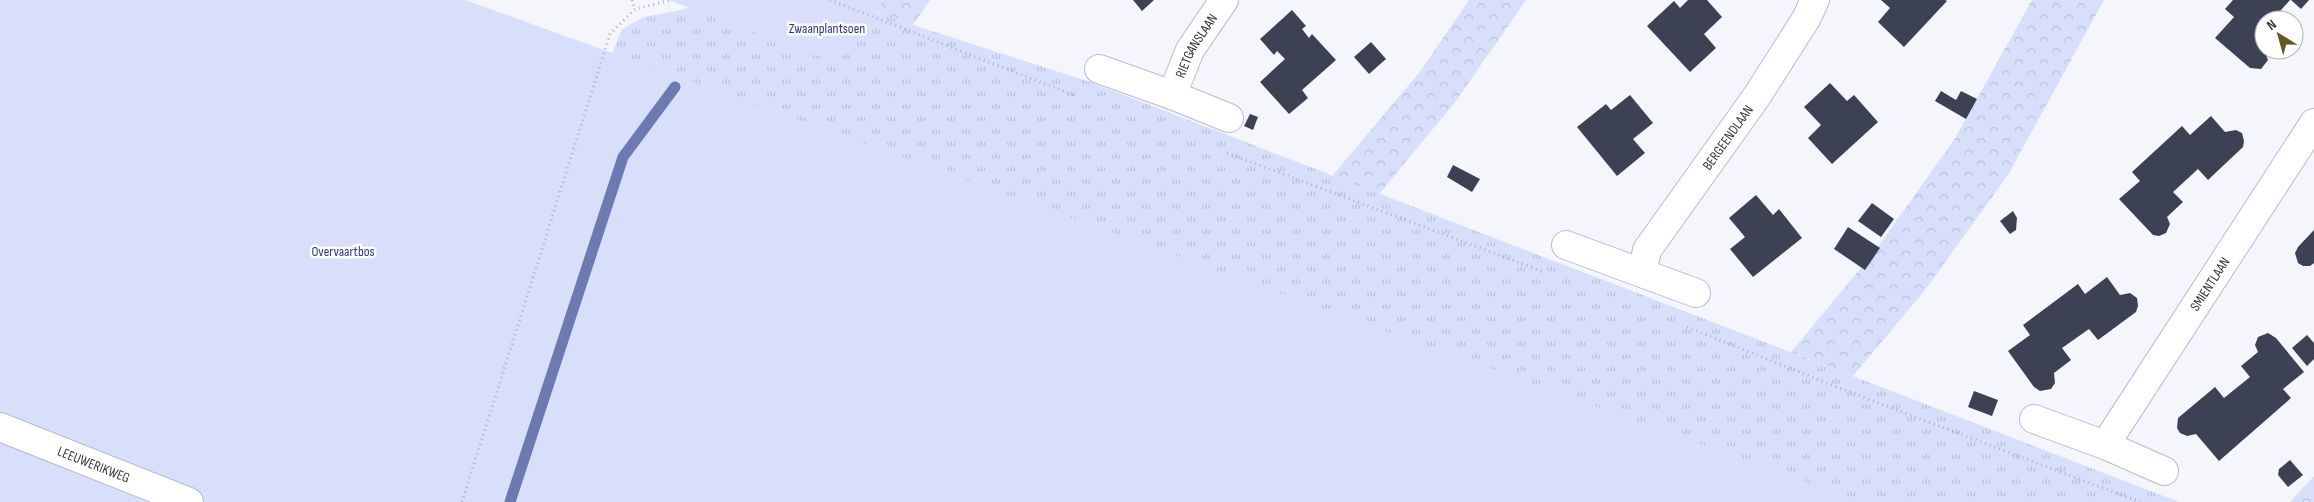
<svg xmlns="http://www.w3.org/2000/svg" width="2314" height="502" viewBox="0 0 2314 502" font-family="'Sofia Sans Condensed',sans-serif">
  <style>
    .grass { fill: url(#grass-tufts) }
    .forest { fill: url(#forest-crowns) }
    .park { fill: #d7dffb }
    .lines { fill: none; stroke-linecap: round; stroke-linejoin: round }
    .stream { stroke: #6d7ab1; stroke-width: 11 }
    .building { fill: #3c4153 }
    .street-casing { stroke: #b7bdd2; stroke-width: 30 }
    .secondary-casing { stroke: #b7bdd2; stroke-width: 30 }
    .path { stroke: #b1b3b9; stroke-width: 3; stroke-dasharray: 1 4; stroke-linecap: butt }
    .street { stroke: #fff; stroke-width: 28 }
    .secondary { stroke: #fff; stroke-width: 28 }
    .labels { text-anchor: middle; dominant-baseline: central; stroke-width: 5; stroke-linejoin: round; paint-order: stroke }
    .park-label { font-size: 14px; fill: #2e368c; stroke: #fff }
    .street-label { font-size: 14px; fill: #34363f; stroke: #fff }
  </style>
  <defs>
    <pattern id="grass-tufts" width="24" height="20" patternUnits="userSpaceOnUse" patternTransform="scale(1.25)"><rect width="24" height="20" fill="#d7dffb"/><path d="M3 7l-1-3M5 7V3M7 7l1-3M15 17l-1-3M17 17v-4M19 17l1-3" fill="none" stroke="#b9c0d8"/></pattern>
    <pattern id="forest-crowns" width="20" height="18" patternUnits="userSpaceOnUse" patternTransform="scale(1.25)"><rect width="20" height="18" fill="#d7dffb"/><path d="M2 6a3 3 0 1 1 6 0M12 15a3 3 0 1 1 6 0" fill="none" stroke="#b9c0d8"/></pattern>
  </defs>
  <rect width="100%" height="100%" fill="#f5f6fb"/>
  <path class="grass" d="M708,0h138l67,25 177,57 1089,420h-442l-1127,-443 12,-30 22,-12 37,-7z"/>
  <g class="forest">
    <path d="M846,0h84l-17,25z"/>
    <path d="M1469,0h57l-70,101 -77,93 -47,-18 87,-103z"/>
    <path d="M2032,0h72l-96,175 -83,115 -72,86 -62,-24 84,-101 79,-111z"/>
    <path d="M2314,476v26h-24z"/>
  </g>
  <g class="park">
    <path d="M0,0h465l1397,502h-1862z"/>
    <path d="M669,0h215l-47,63z"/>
  </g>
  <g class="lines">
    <path class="stream" d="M510,502l113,-345 52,-70"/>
  </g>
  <g class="building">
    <path d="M1133,0h21l-12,11z"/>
    <path d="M1688,0h19l15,17 -18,17 12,14 -26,24 -43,-46 27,-25 6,7z"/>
    <path d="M1881,0h64l2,1 -43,46 -26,-25 12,-14z"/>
    <path d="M2233,0h57l-18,20h-8v30l4,10 -7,9 -11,-1 -35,-30 19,-21 -9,-8z"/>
    <path d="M2291,0h18l-8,9z"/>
    <path d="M1292,10l14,16 -4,3 7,9 3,-4 24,26 -34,30 6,8 -19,16 -29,-32 25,-23 -8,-8 -3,4 -14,-16z"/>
    <path d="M1371,42l15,17 -17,15 -15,-17z"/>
    <path d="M1830,83l17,18 7,-6 24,27 -46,42 -24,-26 13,-13 -17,-18z"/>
    <path d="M1941,91l15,9 5,-9 16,8 -11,20 -31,-18z"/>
    <path d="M1630,95l23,28 -20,16 12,14 -28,23 -40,-49 29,-23 5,6z"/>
    <path d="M1250,114l8,3 -5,13 -9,-4z"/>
    <path d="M2211,116l14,16 11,-2 6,3 2,8 -1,6 -35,33 -10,-11 -25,23 10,10 -16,15 3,7 -4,9 -7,3 -6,-1 -34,-36 21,-18 -8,-9 50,-46 8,9z"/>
    <path d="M1453,165l27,14 -8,13 -25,-15z"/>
    <path d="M1756,195l17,20 6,-6 23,29 -49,39 -23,-28 15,-12 -16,-19z"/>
    <path d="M1872,203l22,16 -13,18 -23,-16z"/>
    <path d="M2013,211l4,7 -1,12 -6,4 -10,-13z"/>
    <path d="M1848,227l32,21 -15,22 -31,-21z"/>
    <path d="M2314,230v33l-4,3h-7l-5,-3 -3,-10 3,-6z"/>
    <path d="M2107,277l13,18 10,-2 7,5 1,8 -2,6 -38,28 -9,-11 -27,19 9,12 -17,13 1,10 -4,6 -11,2 -6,-4 -26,-36 22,-16 -7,-10 55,-41 7,10z"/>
    <path d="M2268,333l8,5 28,34 -21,17 8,9 -72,63 -23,-27 -9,2 -7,-3 -3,-5 1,-10 37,-31 9,11 26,-21 -9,-11 17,-14 -3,-7 3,-8z"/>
    <path d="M2307,335l7,8v16l-7,7 -15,-18z"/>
    <path d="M1974,391l24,9 -6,16 -24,-9z"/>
    <path d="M2290,460l13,15 -15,12 -10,-12 1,-6z"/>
  </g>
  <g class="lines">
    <g class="street-casing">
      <g id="street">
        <path d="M1099,69l73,26 57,23"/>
        <path id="s1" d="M1172,95l18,-45 34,-50"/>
        <path d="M1566,245l130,48"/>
        <path id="s2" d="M1642,273l5,-23 110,-154 49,-77 9,-19"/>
        <path d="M2034,419l71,26 59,26"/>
        <path id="s3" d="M2105,445l209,-322"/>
      </g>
    </g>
    <g class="secondary-casing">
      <g id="secondary">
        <path id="s4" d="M0,427l189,75"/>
      </g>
    </g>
    <g class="path">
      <path d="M632,0l3,9"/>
      <path d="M830,0l246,96"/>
      <path d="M1227,153l317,119"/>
      <path d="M1687,327l157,63 296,112"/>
      <path d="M462,502l148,-468 25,-25 36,-9"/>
    </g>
    <use href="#street" class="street"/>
    <use href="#secondary" class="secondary"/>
  </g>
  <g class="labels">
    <g class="park-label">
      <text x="827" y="28">Zwaanplantsoen</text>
      <text x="343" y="251">Overvaartbos</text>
    </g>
    <g class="street-label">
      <text stroke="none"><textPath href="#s1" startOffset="55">RIETGANSLAAN</textPath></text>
      <text stroke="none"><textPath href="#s2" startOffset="162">BERGEENDLAAN</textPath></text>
      <text stroke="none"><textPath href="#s3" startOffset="192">SMIENTLAAN</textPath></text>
      <text stroke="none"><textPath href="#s4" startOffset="101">LEEUWERIKWEG</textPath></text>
    </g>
  </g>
  <g transform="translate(2279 35) rotate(323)"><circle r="24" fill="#ffffff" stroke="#aeafb2"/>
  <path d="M0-4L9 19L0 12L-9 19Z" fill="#655724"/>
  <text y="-8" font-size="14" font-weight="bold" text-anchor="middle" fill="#34363f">N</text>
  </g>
</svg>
